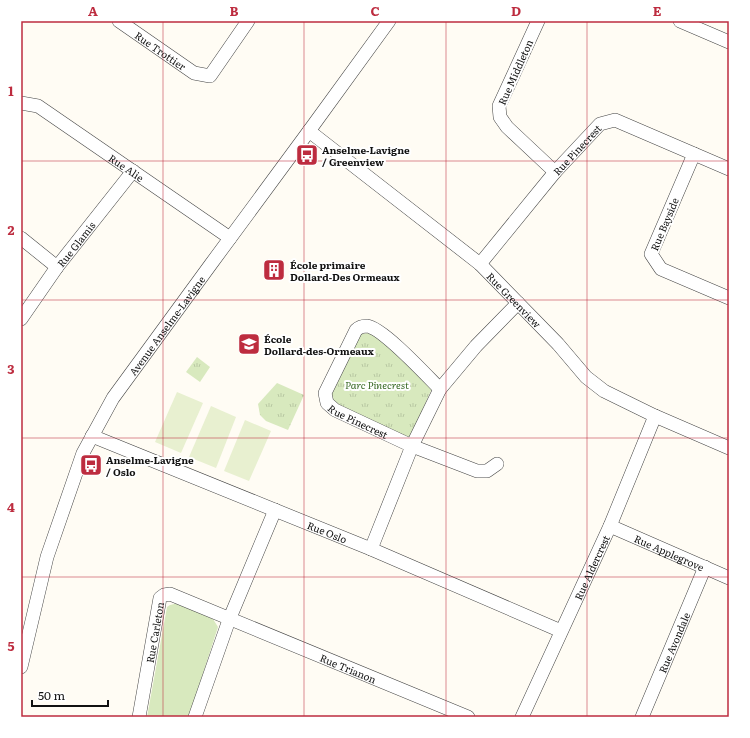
<svg xmlns="http://www.w3.org/2000/svg" width="750" height="738" viewBox="0 0 750 738" font-family="Literata,serif">
  <style>
    .grass { fill: #d8e9be }
    .park { fill: url(#park-tufts) }
    .pitch { fill: #e8f0d0 }
    .lines { fill: none; stroke-linecap: round; stroke-linejoin: round }
    .minor-casing { stroke: #444; stroke-width: 14 }
    .minor { stroke: #fff; stroke-width: 13 }
    .grid { fill: none; stroke: #bd2c3f; stroke-width: 1; stroke-opacity: 0.55 }
    .labels { text-anchor: middle; dominant-baseline: central; stroke-width: 4; stroke-linejoin: round; paint-order: stroke }
    .street-label { font-size: 10px; fill: #111; stroke: #fff }
    .poi-label { font-size: 10px; font-weight: bold; fill: #111; stroke: #fff; text-anchor: start }
    .park-label { font-size: 10px; font-style: italic; fill: #366722; stroke: #fff }
    .neatline { fill: none; stroke: #bd2c3f; stroke-width: 1.5 }
    .grid-label { font-size: 13px; text-anchor: middle; font-weight: bold; fill: #bd2c3f }
  </style>
  <defs>
    <pattern id="park-tufts" width="24" height="20" patternUnits="userSpaceOnUse"><rect width="24" height="20" fill="#d8e9be"/><path d="M3 7l-1-3M5 7V3M7 7l1-3M15 17l-1-3M17 17v-4M19 17l1-3" fill="none" stroke="#b8c7a2"/></pattern>
  </defs>
  <rect width="100%" height="100%" fill="#fffcf4"/>
  <path class="grass" d="M178,603l35,16 5,8 -29,90h-42l20,-110 3,-2z"/>
  <g class="park">
    <path d="M369,333l12,6 52,47 -23,52 -71,-30 -7,-7 -2,-8 30,-59z"/>
    <path d="M197,357l13,10 -10,15 -14,-10z"/>
    <path d="M277,383l27,12 -16,35 -22,-9 -6,-6 -2,-11z"/>
  </g>
  <g class="pitch">
    <path d="M177,392l26,11 -22,50 -26,-11z"/>
    <path d="M211,406l25,11 -20,51 -27,-11z"/>
    <path d="M245,420l26,11 -22,50 -25,-10z"/>
  </g>
  <g class="lines">
    <g class="minor-casing">
      <g id="minor">
        <path id="s1" d="M119,21l75,52 16,3 38,-55"/>
        <path d="M538,21l-39,85 1,11 7,10 48,45"/>
        <path d="M680,21l49,21"/>
        <path id="s2" d="M21,103l17,3 192,132"/>
        <path id="s3" d="M309,131l171,133 78,80 28,33 18,14 51,25 74,32"/>
        <path d="M694,154l-43,100 10,15 68,29"/>
        <path d="M21,238l36,29"/>
        <path id="s4" d="M480,264l75,-92 45,-48 15,-4 114,49"/>
        <path id="s5" d="M21,319l36,-52 76,-96"/>
        <path id="s6" d="M440,389c-13,-13 -57,-61 -73,-63 -5,0 -8,1 -11,4l-31,63 2,10 8,7 77,36 65,25h10l10,-7"/>
        <path id="s7" d="M92,436l279,113 190,82"/>
        <path id="s8" d="M610,526l119,52"/>
        <path d="M371,549l41,-103 28,-57 36,-43 42,-43"/>
        <path id="s9" d="M21,667l26,-110 36,-104 30,-55 98,-134 98,-133 80,-110"/>
        <path id="s10" d="M139,717l21,-119 4,-3 6,-1 298,123"/>
        <path d="M195,717l34,-97 46,-110"/>
        <path id="s11" d="M522,717l88,-191 45,-110"/>
        <path id="s12" d="M642,717l63,-150"/>
      </g>
    </g>
    <use href="#minor" class="minor"/>
  </g>
  <path class="grid" d="M163,21v696M304,21v696M446,21v696M587,21v696M21,161h708M21,300h708M21,438h708M21,577h708"/>
  <defs>
    <g id="bus-square" transform="scale(1.15)"><rect x="-9" y="-9" width="18" height="18" rx="4" fill="#bd2c3f" stroke="#fff"/><path d="M-5-6H5V4H4V6H2V4H-2V6H-4V4H-5ZM-3.5-4V0h7V-4ZM-3.5 1.2v1.5H-2V1.2ZM2 1.2v1.5H3.5V1.2Z" fill="#fff"/></g>
    <g id="building-square" transform="scale(1.15)"><rect x="-9" y="-9" width="18" height="18" rx="4" fill="#bd2c3f" stroke="#fff"/><path d="M-4-6H4V6H1V3H-1V6H-4ZM-2.5-4.3h1.7v1.8h-1.7ZM.8-4.3h1.7v1.8H.8ZM-2.5-1h1.7V.8h-1.7ZM.8-1h1.7V.8H.8Z" fill="#fff"/></g>
    <g id="school-square" transform="scale(1.15)"><rect x="-9" y="-9" width="18" height="18" rx="4" fill="#bd2c3f" stroke="#fff"/><path d="M0-5L7-2L0 1L-7-2ZM-4 1L0 2.5L4 1V4Q0 6-4 4Z" fill="#fff"/></g>
  </defs>
  <g fill-rule="evenodd">
    <use href="#bus-square" x="307" y="155"/>
    <use href="#building-square" x="274" y="270"/>
    <use href="#school-square" x="249" y="344"/>
    <use href="#bus-square" x="91" y="465"/>
  </g>
  <g class="labels">
    <g class="street-label">
      <text stroke="none"><textPath href="#s1" startOffset="51">Rue Trottier</textPath></text>
      <text transform="translate(515 72) rotate(-66)">Rue Middleton</text>
      <text stroke="none"><textPath href="#s4" startOffset="150">Rue Pinecrest</textPath></text>
      <text stroke="none"><textPath href="#s2" startOffset="125">Rue Alie</textPath></text>
      <text transform="translate(664 224) rotate(-67)">Rue Bayside</text>
      <text stroke="none"><textPath href="#s5" startOffset="93">Rue Glamis</textPath></text>
      <text stroke="none"><textPath href="#s3" startOffset="266">Rue Greenview</textPath></text>
      <text stroke="none"><textPath href="#s9" startOffset="376">Avenue Anselme-Lavigne</textPath></text>
      <text stroke="none"><textPath href="#s6" startOffset="226">Rue Pinecrest</textPath></text>
      <text stroke="none"><textPath href="#s7" startOffset="254">Rue Oslo</textPath></text>
      <text stroke="none"><textPath href="#s8" startOffset="65">Rue Applegrove</textPath></text>
      <text stroke="none"><textPath href="#s11" startOffset="165">Rue Aldercrest</textPath></text>
      <text stroke="none"><textPath href="#s10" startOffset="86">Rue Carleton</textPath></text>
      <text stroke="none"><textPath href="#s12" startOffset="81">Rue Avondale</textPath></text>
      <text stroke="none"><textPath href="#s10" startOffset="325">Rue Trianon</textPath></text>
    </g>
    <g class="poi-label">
      <text x="322" y="149">Anselme-Lavigne<tspan x="322" dy="12">/ Greenview</tspan></text>
      <text x="290" y="264">École primaire<tspan x="290" dy="12">Dollard-Des Ormeaux</tspan></text>
      <text x="264" y="338">École<tspan x="264" dy="12">Dollard-des-Ormeaux</tspan></text>
      <text x="106" y="459">Anselme-Lavigne<tspan x="106" dy="12">/ Oslo</tspan></text>
    </g>
    <g class="park-label">
      <text x="377" y="384">Parc Pinecrest</text>
    </g>
  </g>
  <rect width="750" height="738" fill="none" stroke="#ffffff" stroke-width="44"/>
  <path d="M32 700v6h76v-6" fill="none" stroke="#111111" stroke-width="2"/>
  <text x="38" y="700" font-size="12" fill="#111111" stroke="#ffffff" stroke-width="3" paint-order="stroke">50 m</text>
  <rect x="22" y="22" width="706" height="694" class="neatline"/>
  <g class="grid-label">
    <text x="93" y="16">A</text>
    <text x="234" y="16">B</text>
    <text x="375" y="16">C</text>
    <text x="516" y="16">D</text>
    <text x="657" y="16">E</text>
    <text x="11" y="96">1</text>
    <text x="11" y="235">2</text>
    <text x="11" y="374">3</text>
    <text x="11" y="512">4</text>
    <text x="11" y="651">5</text>
  </g>
</svg>
